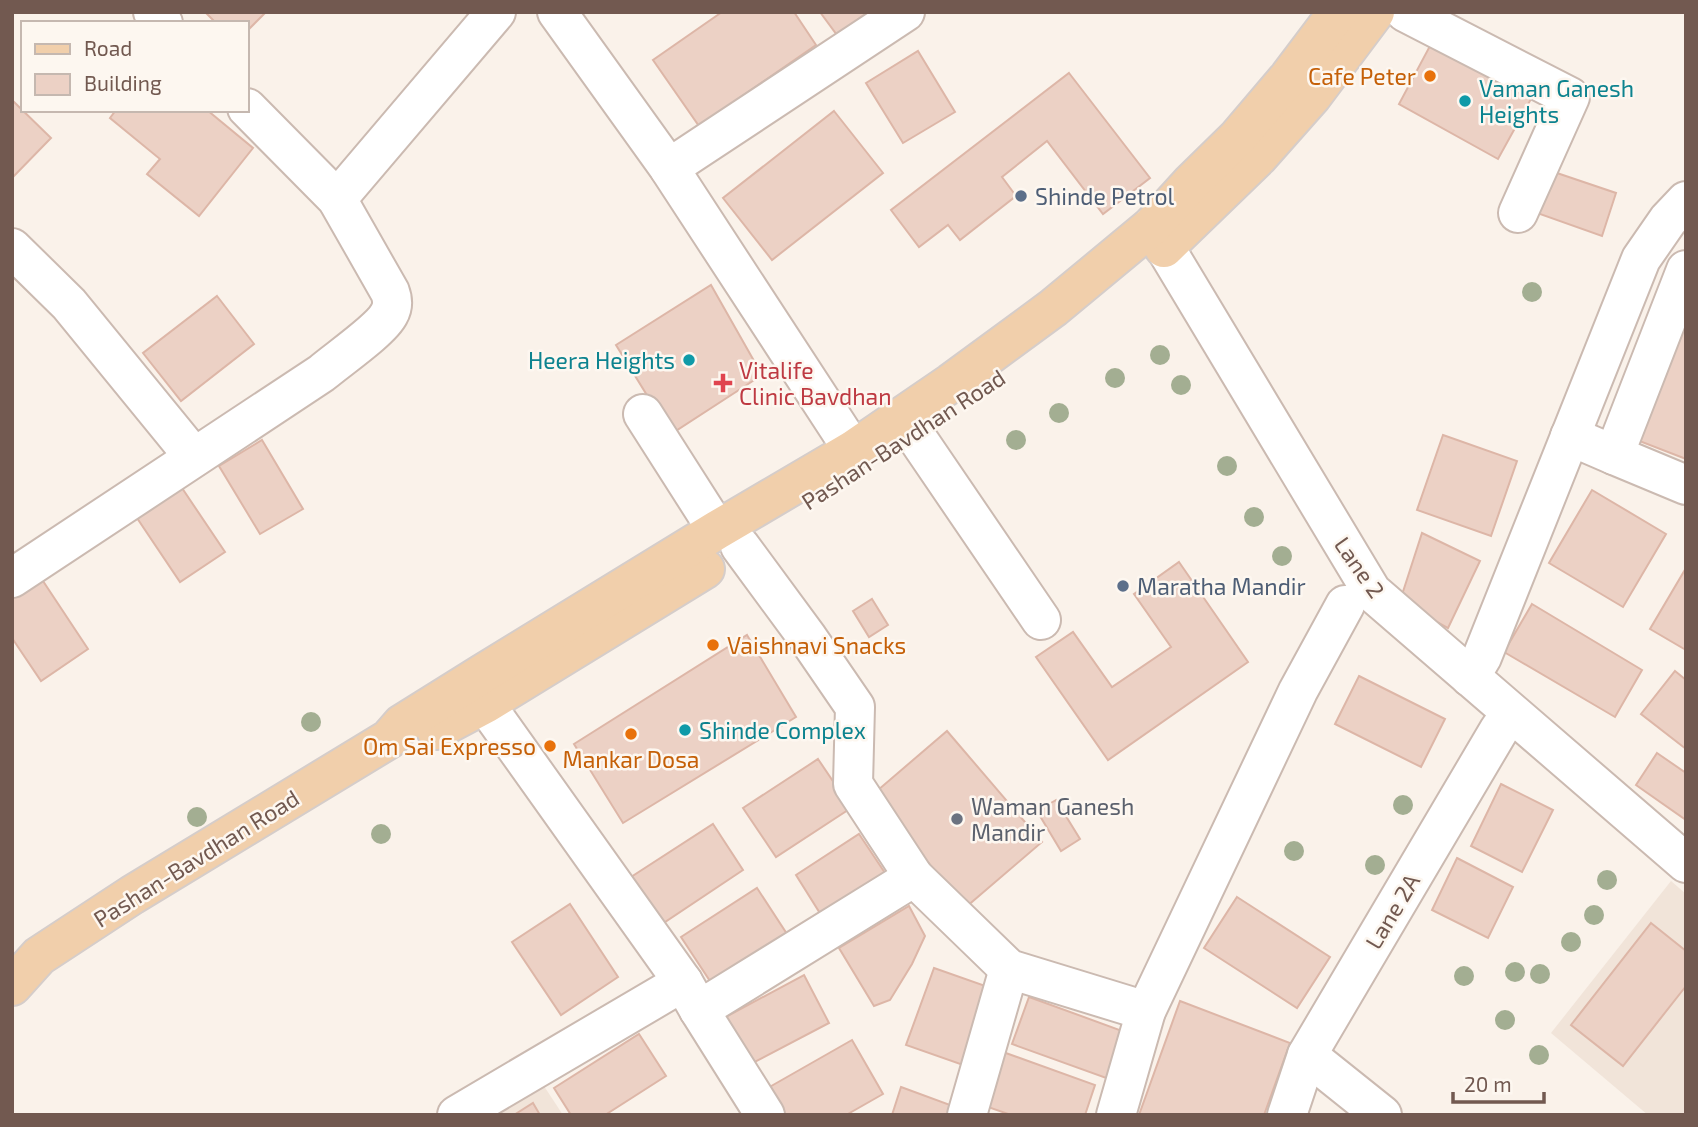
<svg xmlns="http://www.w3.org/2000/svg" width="1698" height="1127" viewBox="0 0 1698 1127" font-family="'Exo 2',sans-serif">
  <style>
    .residential { fill: #f1e4d9 }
    .building { fill: #ecd1c5; stroke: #ddb6a7; stroke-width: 2 }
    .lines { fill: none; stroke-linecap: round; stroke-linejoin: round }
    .minor-casing { stroke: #cbbab1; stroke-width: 42 }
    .major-casing { stroke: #d5cdca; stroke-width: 42 }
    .minor { stroke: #fff; stroke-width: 38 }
    .major { stroke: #f1cfab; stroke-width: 38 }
    .tree { fill: #a3ae92 }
    .food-dot { fill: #e8710a; stroke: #fdf7f0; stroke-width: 2.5 }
    .culture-dot { fill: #0f9aa8; stroke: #fdf7f0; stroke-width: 2.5 }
    .service-dot { fill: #5c6f8a; stroke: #fdf7f0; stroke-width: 2.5 }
    .health-dot { fill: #e0444e; stroke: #fdf7f0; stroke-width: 2.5 }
    .worship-dot { fill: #6b7280; stroke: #fdf7f0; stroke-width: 2.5 }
    .labels { text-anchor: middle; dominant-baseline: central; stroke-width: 5; stroke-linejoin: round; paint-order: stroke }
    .food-label { font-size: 23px; fill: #c56008; stroke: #fdf7f0; text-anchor: end }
    .culture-label { font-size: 23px; fill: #0d838f; stroke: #fdf7f0; text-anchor: start }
    .service-label { font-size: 23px; fill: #4e5e75; stroke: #fdf7f0; text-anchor: start }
    .health-label { font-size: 23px; fill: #be3a42; stroke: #fdf7f0; text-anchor: start }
    .street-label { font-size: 23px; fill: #725950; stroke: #fdf7f0 }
    .worship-label { font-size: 23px; fill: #5b616d; stroke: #fdf7f0; text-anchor: start }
  </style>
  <rect width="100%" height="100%" fill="#faf2ea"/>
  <g class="residential">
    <path d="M1671,881l15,13v221h-38l-97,-82z"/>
    <path d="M540,1080l23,35h-76z"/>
  </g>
  <g class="building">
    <path d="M205,12h61l-19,19v-8h-31z"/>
    <path d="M722,12h72l22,33 -117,81 -46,-66z"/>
    <path d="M820,12h48l-31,23z"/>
    <path d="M1431,44l100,55 -33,60 -99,-55z"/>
    <path d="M918,51l37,61 -52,31 -37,-60z"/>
    <path d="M1069,73l81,105 -47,36 -56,-73 -45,36 14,19 -56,44 -12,-15 -29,22 -28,-37z"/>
    <path d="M12,100l39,38 -39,40z"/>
    <path d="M116,110h91l46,38 -54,68 -52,-42 13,-15 -50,-41z"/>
    <path d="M834,111l49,62 -111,87 -49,-62z"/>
    <path d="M1551,171l65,22 -14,43 -65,-23z"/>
    <path d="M711,285l51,90 -91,59 -55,-89z"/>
    <path d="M1686,292v167l-57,-22z"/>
    <path d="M217,296l37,48 -73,57 -38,-48z"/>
    <path d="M1443,435l74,26 -26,75 -74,-26z"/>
    <path d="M262,440l41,69 -43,25 -41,-68z"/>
    <path d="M180,485l45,67 -45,30 -45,-67z"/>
    <path d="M1592,490l74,44 -43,73 -74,-44z"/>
    <path d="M1422,533l58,28 -32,67 -48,-27z"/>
    <path d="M1179,562l69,100 -140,98 -72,-103 37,-25 39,55 59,-40 -37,-53z"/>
    <path d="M1686,568v82l-36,-21z"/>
    <path d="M41,578l47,71 -47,32 -29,-43v-40z"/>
    <path d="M872,599l16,26 -19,12 -16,-26z"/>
    <path d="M1532,604l110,66 -27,47 -111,-65z"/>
    <path d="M747,635l49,82 -173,106 -49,-79z"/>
    <path d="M1675,671l11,9v69l-45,-35z"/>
    <path d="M1359,676l86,43 -24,48 -86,-43z"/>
    <path d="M947,731l95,111 -76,65 -95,-111z"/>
    <path d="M1657,753l29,20v47l-50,-35z"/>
    <path d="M818,759l33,49 -75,49 -33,-49z"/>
    <path d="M1501,784l52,26 -31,62 -51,-26z"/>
    <path d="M1056,800l24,39 -19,12 -24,-40z"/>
    <path d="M713,824l30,46 -81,54 -31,-47z"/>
    <path d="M859,834l28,42 -64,42 -27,-43z"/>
    <path d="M1457,858l56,29 -25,51 -56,-28z"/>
    <path d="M757,888l30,46 -75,50 -31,-47z"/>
    <path d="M1237,897l93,60 -33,51 -93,-60z"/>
    <path d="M570,904l48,73 -57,38 -49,-73z"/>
    <path d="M909,906l16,30 -13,28 -22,36 -16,6 -35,-58z"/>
    <path d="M1651,923l35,28v35l-63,80 -52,-41z"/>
    <path d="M934,968l60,21 -28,77 -60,-21z"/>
    <path d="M804,975l25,48 -82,43 -25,-47z"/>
    <path d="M1029,997l96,35 -16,47 -97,-35z"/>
    <path d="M1180,1001l110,42 -26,72h-125z"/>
    <path d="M639,1034l27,42 -61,39h-34l-17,-27z"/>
    <path d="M852,1040l31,54 -37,21h-65l-15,-26z"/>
    <path d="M1003,1052l92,33 -10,30h-74l-26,-9z"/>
    <path d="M901,1087l60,22 -2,6h-67z"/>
    <path d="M533,1103l7,12h-26z"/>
  </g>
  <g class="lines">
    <g class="minor-casing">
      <g id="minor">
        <path d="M153,12l10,11"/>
        <path d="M557,12l112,156 184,282"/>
        <path d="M1405,12l165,85 -52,116"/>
        <path d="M669,168l236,-156"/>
        <path d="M337,199l159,-187"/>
        <path d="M1152,226l220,366 314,271"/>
        <path d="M12,248l57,56 125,153"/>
        <path d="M643,414l74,116"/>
        <path d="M915,435l126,185"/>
        <path d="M1570,436l44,19 72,-185"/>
        <path d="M1614,455l72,30"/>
        <path d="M740,546l67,91 48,70 -2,77 61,93 95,92 137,42"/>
        <path d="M12,578l310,-205c15,-13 59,-43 67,-59 4,-7 4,-14 1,-22l-53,-93 -90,-91"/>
        <path d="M1470,677l12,-20 159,-398 27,-39 18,-19"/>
        <path d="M485,704l198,278 16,28 66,105"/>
        <path d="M699,1010l215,-133"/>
        <path d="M1307,1055l75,60"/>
        <path d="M457,1115l226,-133"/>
        <path d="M967,1115l42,-146"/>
        <path d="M1116,1115l30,-104 152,-320 47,-86"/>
        <path d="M1287,1115l20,-60 192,-325 12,-17"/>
      </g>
    </g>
    <g class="major-casing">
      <g id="major">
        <path d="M1164,248l94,-91 54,-61 63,-84"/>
        <path d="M436,730l49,-26 220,-135"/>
        <path d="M12,986l27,-30 93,-61 257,-156 13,-15 80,-50 235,-144 136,-80 98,-67 102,-75 99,-82 40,-44 45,-44 52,-61 49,-65"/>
      </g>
    </g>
    <use href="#minor" class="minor"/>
    <use href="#major" class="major"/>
  </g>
  <g class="tree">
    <circle cx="1532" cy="292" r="10"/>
    <circle cx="1160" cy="355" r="10"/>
    <circle cx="1115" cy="378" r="10"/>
    <circle cx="1181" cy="385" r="10"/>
    <circle cx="1059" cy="413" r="10"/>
    <circle cx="1016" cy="440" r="10"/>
    <circle cx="1227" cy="466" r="10"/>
    <circle cx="1254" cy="517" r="10"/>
    <circle cx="1282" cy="556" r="10"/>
    <circle cx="311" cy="722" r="10"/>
    <circle cx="1403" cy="805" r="10"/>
    <circle cx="197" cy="817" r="10"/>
    <circle cx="381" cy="834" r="10"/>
    <circle cx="1294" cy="851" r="10"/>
    <circle cx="1375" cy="865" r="10"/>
    <circle cx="1607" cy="880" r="10"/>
    <circle cx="1594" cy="915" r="10"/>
    <circle cx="1571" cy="942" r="10"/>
    <circle cx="1515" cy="972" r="10"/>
    <circle cx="1540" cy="974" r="10"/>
    <circle cx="1464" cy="976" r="10"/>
    <circle cx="1505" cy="1020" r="10"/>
    <circle cx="1539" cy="1055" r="10"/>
  </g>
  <g class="food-dot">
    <circle cx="1430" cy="76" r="7"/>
    <circle cx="713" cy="645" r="7"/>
    <circle cx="631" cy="734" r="7"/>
    <circle cx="550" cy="746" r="7"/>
  </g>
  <g class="culture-dot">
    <circle cx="1465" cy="101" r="7"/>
    <circle cx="689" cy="360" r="7"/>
    <circle cx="685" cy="730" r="7"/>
  </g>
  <g class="service-dot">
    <circle cx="1021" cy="196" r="7"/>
    <circle cx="1123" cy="586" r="7"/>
  </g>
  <path class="health-dot" d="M719.5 372.5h7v7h7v7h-7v7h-7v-7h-7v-7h7z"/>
  <circle class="worship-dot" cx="957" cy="819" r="7"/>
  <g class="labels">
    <g class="food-label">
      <text x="1416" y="76">Cafe Peter</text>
      <text x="727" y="645" text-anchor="start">Vaishnavi Snacks</text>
      <text x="536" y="746">Om Sai Expresso</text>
      <text x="631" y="759" text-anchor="middle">Mankar Dosa</text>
    </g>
    <g class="culture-label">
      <text x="1479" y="88">Vaman Ganesh<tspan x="1479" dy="26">Heights</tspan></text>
      <text x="675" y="360" text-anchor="end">Heera Heights</text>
      <text x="699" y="730">Shinde Complex</text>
    </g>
    <g class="service-label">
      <text x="1035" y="196">Shinde Petrol</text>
      <text x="1137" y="586">Maratha Mandir</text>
    </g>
    <g class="health-label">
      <text x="739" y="370">Vitalife<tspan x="739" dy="26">Clinic Bavdhan</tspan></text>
    </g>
    <g class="street-label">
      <text transform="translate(903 439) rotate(-33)">Pashan-Bavdhan Road</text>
      <text transform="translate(1360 567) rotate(55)">Lane 2</text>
      <text transform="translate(196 858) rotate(-32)">Pashan-Bavdhan Road</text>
      <text transform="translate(1392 911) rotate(-59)">Lane 2A</text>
    </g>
    <g class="worship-label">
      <text x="971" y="806">Waman Ganesh<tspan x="971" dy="26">Mandir</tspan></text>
    </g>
  </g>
  <rect width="1698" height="1127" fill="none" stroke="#725950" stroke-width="28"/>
  <rect x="21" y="21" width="228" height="91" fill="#fdf7f0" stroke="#c5b8b0" stroke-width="2"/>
  <rect x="35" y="44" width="35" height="10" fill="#f1cfab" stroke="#c5b8b0" stroke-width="2"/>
  <text x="84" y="56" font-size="21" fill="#725950">Road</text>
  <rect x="35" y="74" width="35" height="21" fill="#ecd1c5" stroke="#c5b8b0" stroke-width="2"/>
  <text x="84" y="91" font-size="21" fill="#725950">Building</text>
  <path d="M1453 1092v10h91v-10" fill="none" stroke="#725950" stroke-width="3.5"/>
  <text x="1464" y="1092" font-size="21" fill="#725950" stroke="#fdf7f0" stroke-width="5" paint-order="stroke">20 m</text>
</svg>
